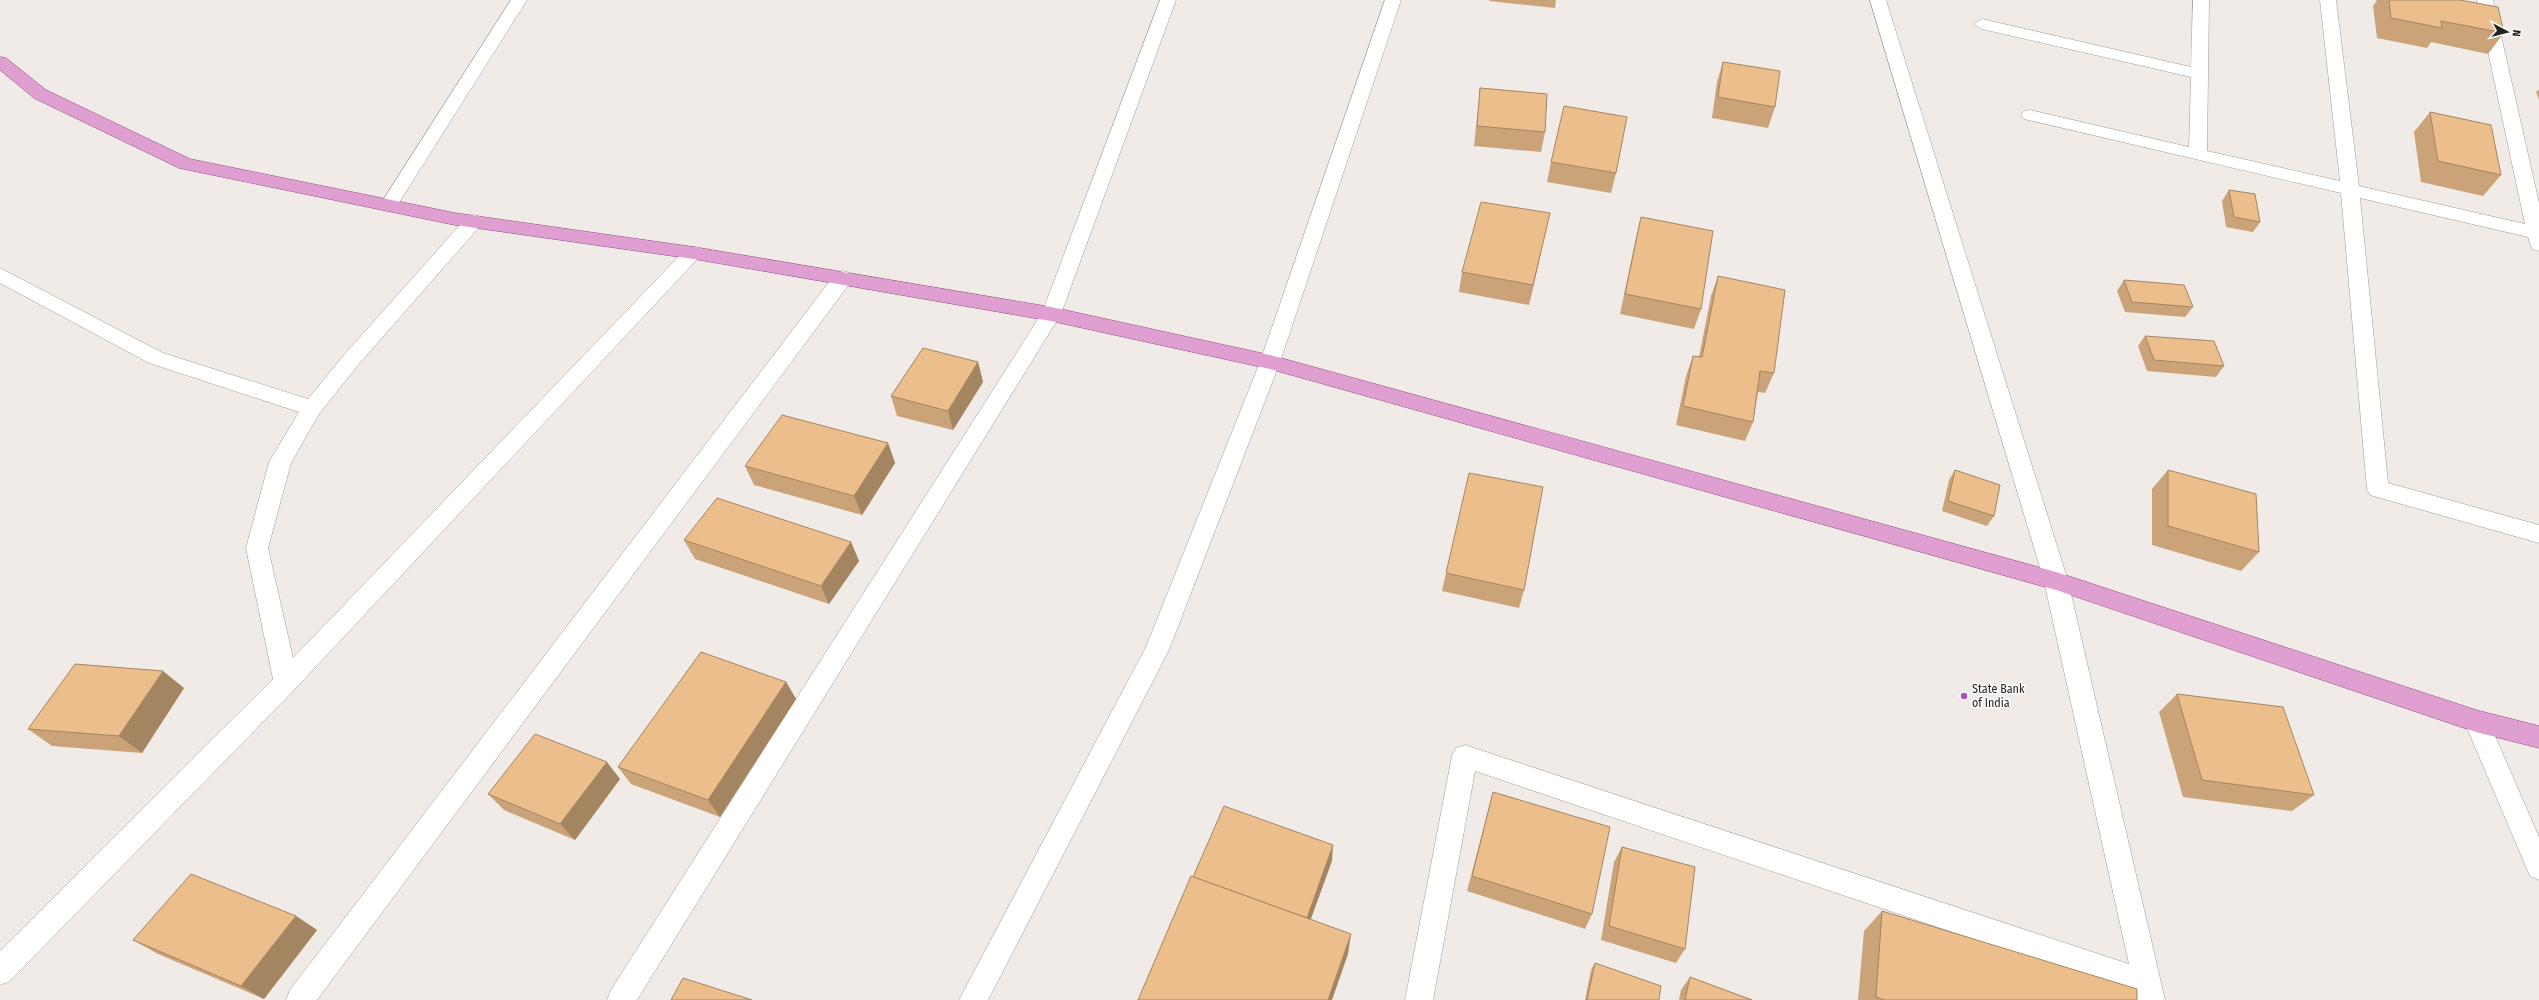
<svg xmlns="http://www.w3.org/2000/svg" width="2539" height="1000" viewBox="0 0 2539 1000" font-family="'Fira Sans Condensed',sans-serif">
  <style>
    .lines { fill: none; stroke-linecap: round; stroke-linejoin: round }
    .minor-casing { stroke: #a09b96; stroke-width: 1 }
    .major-casing { stroke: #8f4b80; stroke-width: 1 }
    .minor { fill: #fff; fill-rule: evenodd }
    .major { fill: #dfa0d1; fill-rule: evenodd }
    .wall { fill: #caa378 }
    .shaded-wall { fill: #a48562 }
    .building { fill: #ebbe8c; stroke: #a48562 }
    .poi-dot { fill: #a950bd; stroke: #fff; stroke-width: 1.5 }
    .labels { text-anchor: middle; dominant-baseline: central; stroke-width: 3; stroke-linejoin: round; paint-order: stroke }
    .poi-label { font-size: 12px; fill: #242220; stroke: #fff; text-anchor: start }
  </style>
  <rect width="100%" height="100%" fill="#f0ebe6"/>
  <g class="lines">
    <g class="minor-casing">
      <g id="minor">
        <path d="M511,0h16l-132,209h-12l-3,-4z"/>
        <path d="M1160,0h16l-115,314 -424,686h-30l4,-10 431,-677z"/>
        <path d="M1385,0h16l-121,362 -111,288 -181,350h-29l187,-353 114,-285z"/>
        <path d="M1870,0h16l182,581 97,419h-28l-1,-6 -661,-223 -42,229h-28l47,-244 4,-8 9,-3 664,219 -85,-383z"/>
        <path d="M2193,0h16l-2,151 133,30 -20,-181h16l23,186 166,38 -48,-224h16l46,203v48l-7,-2 -4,-12 -168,-39 28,285 151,42v18l-169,-48 -3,-6 -26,-296 -317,-74 -3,-4 3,-4 6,-1 159,37 2,-70 -209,-48 -8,-5 8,-5 209,48z"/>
        <path d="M474,215l7,2 2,4 -2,4 -123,140 -39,49 -28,49 -23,85 25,110 394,-410 7,-1 7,1 2,5 -408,436 -285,292 -10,4v-34l273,-272 -27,-131 23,-86 30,-50 -150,-49 -149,-80v-15l163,85 145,46 36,-44 123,-138z"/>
        <path d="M843,271l7,2 3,5 -3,5 -533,717h-31l4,-10 546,-717z"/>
        <path d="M2476,710l9,3 54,124v43l-9,-4 -66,-155 3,-8z"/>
      </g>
    </g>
    <g class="major-casing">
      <path id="major" d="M0,57l6,1 40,32 144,69 265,54 239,34 357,60 219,48 786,217 420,138 63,16v22l-63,-16 -420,-142 -786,-221 -219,-48 -357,-62 -239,-34 -276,-57 -145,-70 -34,-28z"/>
    </g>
    <use href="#minor" class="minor"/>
    <use href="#major" class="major"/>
  </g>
  <g class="wall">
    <path d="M1490,0h66l-1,8 -66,-7z"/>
    <path d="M2377,0h83l44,33 -16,21 -57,-12 -4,6 -50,-10 -4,-32z"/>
    <path d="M1723,62l52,45 -7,21 -56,-10 5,-36z"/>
    <path d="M1480,88l65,44 -4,20 -67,-6 4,-37z"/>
    <path d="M2539,89v11l-3,-8z"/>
    <path d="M2430,112l71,63 -18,21 -62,-14 -7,-50z"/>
    <path d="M1551,162l65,11 -5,20 -64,-11z"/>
    <path d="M2229,190l31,32 -7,10 -27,-5 -4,-26z"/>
    <path d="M1550,213l-21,92 -70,-13 3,-20z"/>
    <path d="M1641,217l60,92 -7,20 -74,-15 16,-76z"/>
    <path d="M1718,276l56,97 -9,20 -7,-1 -5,30 -8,19 -69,-16 10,-49 7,-20 6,1 12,-61z"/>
    <path d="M2124,280l69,27 -8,10 -60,-5 -8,-21z"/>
    <path d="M2145,336l79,30 -8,11 -69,-6 -9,-25z"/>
    <path d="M978,362l5,20 -30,48 -56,-14 -6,-20z"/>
    <path d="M888,443l7,20 -33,52 -108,-30 -9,-19z"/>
    <path d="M1955,470l39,46 -7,10 -45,-15 7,-31z"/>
    <path d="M2168,470l91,82 -18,19 -89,-26v-56z"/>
    <path d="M684,540l167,2 8,19 -30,43 -134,-45z"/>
    <path d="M1446,573l78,17 -5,18 -77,-17z"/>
    <path d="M786,682l10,17 -76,118 -89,-33 -13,-17z"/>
    <path d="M184,688l-42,65 -90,-7 -24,-17z"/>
    <path d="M2177,694l137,101 -22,16 -109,-14 -24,-85z"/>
    <path d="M620,779l-45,61 -71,-30 -16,-16z"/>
    <path d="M1493,792l99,122 -7,15 -118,-38z"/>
    <path d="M1622,847l63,102 -9,14 -75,-23 13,-78z"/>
    <path d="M1882,911l255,89h-279l6,-69z"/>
    <path d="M296,916l21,14 -53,69 -106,-45 -25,-14z"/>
    <path d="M1595,963l64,37h-74l6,-30z"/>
    <path d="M1690,977l62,23h-73l2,-10z"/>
  </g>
  <g class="shaded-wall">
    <path d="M1550,213l-5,21 -16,71 4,-20z"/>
    <path d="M978,362l5,20 -30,48 -5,-19z"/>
    <path d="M888,443l7,20 -33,52 -8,-19z"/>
    <path d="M851,542l8,19 -30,43 -8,-18z"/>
    <path d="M163,671l21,17 -42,65 -23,-17z"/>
    <path d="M786,682l10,17 -76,118 -12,-17z"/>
    <path d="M607,762l13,17 -45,61 -15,-16z"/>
    <path d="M1333,845l-1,16 -28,77 1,-14z"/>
    <path d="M296,916l21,14 -53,69 -23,-13z"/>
    <path d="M1351,934l-3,20 -16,46h-4z"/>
  </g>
  <g class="building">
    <path d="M2389,0h71l38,7 6,26 -63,-12 1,7 -51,-10z"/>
    <path d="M1723,62l57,9 -5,36 -57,-10z"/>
    <path d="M1480,88l67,6 -2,38 -68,-6z"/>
    <path d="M1564,106l63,11 -11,56 -65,-11z"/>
    <path d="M2430,112l61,13 10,50 -63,-14z"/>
    <path d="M2229,190l26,4 5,28 -26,-5z"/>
    <path d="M1481,202l69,11 -17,72 -71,-13z"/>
    <path d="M1641,217l72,14 -12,78 -76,-15z"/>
    <path d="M1718,276l67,14 -11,83 -14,-2 -7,51 -70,-16 10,-50 9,1z"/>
    <path d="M2124,280l60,5 9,22 -61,-5z"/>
    <path d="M2145,336l69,5 10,25 -70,-6z"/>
    <path d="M923,348l55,14 -30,49 -57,-15z"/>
    <path d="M782,415l106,28 -34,53 -109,-30z"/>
    <path d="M1955,470l45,15 -6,31 -46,-15z"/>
    <path d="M2168,470l88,24 3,58 -91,-26z"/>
    <path d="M1469,473l74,14 -19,103 -78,-17z"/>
    <path d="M717,498l134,44 -30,44 -137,-46z"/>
    <path d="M701,652l85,30 -78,118 -90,-33z"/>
    <path d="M75,664l88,7 -44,65 -91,-7z"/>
    <path d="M2177,694l106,13 31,88 -112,-15z"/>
    <path d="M535,734l72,28 -47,62 -72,-30z"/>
    <path d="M1493,792l117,35 -18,87 -120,-38z"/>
    <path d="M1224,806l109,39 -26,73 -114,-41z"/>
    <path d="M1622,847l73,20 -10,82 -76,-23z"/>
    <path d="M191,874l105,42 -55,70 -108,-46z"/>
    <path d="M1191,876l160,58 -23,66h-190z"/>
    <path d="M1882,911l255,78v11h-253l-8,-3z"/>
    <path d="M1595,963l66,23 -2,14h-72z"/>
    <path d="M1690,977l62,23h-67z"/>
    <path d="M683,978l69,22h-81z"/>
  </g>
  <circle class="poi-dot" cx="1964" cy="696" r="4"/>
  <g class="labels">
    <g class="poi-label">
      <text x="1972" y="689">State Bank<tspan x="1972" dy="14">of India</tspan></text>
    </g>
  </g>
  <g transform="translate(2507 32) rotate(97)" stroke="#ffffff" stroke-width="3" paint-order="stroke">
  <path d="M0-3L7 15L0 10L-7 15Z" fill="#242220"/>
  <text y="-6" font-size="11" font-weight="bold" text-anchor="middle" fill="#242220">N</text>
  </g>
</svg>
